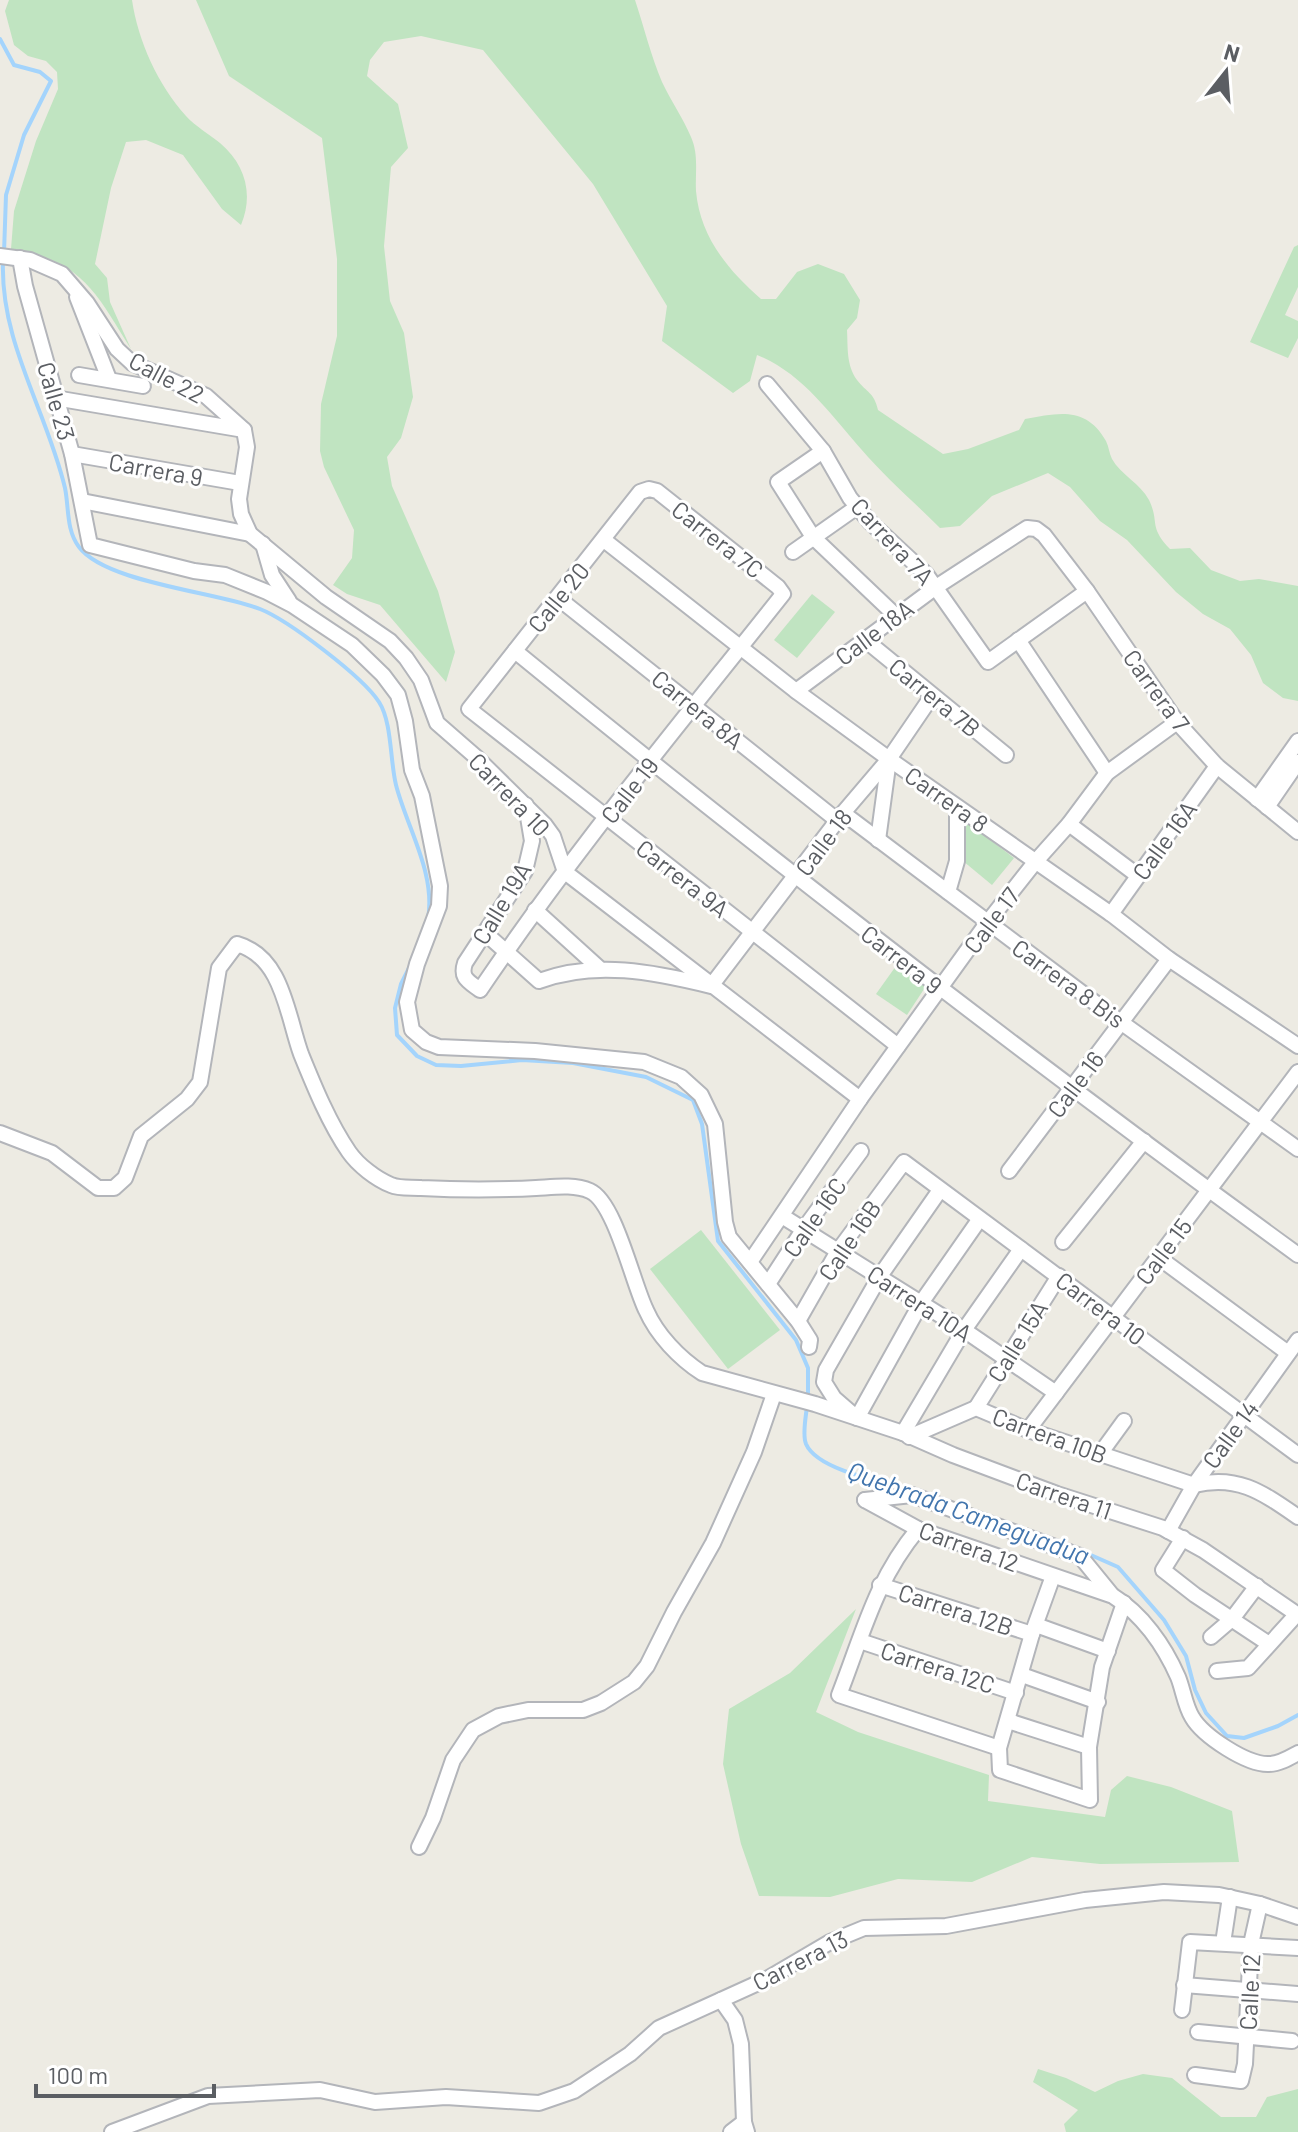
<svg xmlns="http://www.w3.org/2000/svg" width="1298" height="2132" viewBox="0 0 1298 2132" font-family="Barlow,sans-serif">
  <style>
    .green { fill: #c0e4c1 }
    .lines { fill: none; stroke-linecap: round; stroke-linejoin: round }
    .stream { stroke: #a4d4fc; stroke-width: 4 }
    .minor-casing { stroke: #b3b5ba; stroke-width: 18 }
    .minor { stroke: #fff; stroke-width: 14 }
    .labels { text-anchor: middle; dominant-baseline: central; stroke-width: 6; stroke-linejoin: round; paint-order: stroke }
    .street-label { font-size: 24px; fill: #5b5e63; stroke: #fff }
    .water-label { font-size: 26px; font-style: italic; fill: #4275ad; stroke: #fff }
  </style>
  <rect width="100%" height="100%" fill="#edebe3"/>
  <g class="green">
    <path d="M9,0h123c6,41 26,85 54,116 9,10 23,18 34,27 25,21 34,51 21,82l-19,-16 -39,-54 -37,-15 -20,2 -15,46 -16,76 12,14 3,24 21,47c-35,-56 -49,-89 -120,-100l3,-38 22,-70 22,-52 -1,-17 -11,-11 -18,-5 -14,-11 -9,-34z"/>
    <path d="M196,0h439c9,27 16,56 27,82 9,19 21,36 29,55 8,18 4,36 5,54 4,46 32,79 65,108h15l21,-27 21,-8 26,10 16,26 -3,18 -10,12c1,17 -1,35 10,50 10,13 17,12 21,30l65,44 25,-5 51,-19 6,-11c34,-6 61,-13 81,22 3,6 3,12 6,18 9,16 28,24 37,41 11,23 -1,26 21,49l20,-1 21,22 29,11 19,-2 39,7v115l-15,-3 -20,-15 -12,-28 -21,-26 -27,-15 -27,-22 -49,-52 -27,-19 -30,-34 -22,-14 -56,23 -32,30 -20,2c-26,-26 -55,-51 -79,-79 -31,-35 -59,-76 -104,-94l-7,26 -17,12 -71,-52 5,-35 -74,-122 -110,-134 -62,-14 -37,6 -14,18 -3,16 31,28 10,44 -17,19 -7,79 6,55 14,32 9,64 -12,41 -14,19 5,29 46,105 17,61 -9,30 -66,-77 -33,-11 -14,-9 19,-27 2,-28 -30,-63 -4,-16 1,-47 16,-68v-77l-15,-121 -93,-62z"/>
    <path d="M1298,245v42l-13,28 13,6v17l-10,20 -38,-16 44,-95z"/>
    <path d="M812,594l23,18 -38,46 -23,-18z"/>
    <path d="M964,820l50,38 -22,27 -29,-24z"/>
    <path d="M896,966l30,20 -19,29 -31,-21z"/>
    <path d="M701,1230l79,100 -52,39 -78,-100z"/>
    <path d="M856,1609l-40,103 42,20 131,43 -1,26 117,16 6,-27 16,-14 44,11 61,24 7,51 -139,2 -68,-7 -60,25 -74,-3 -68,18 -71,-1 -18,-52 -18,-80 6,-55 61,-36z"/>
    <path d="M1038,2069l28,9 29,14 23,-11 25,-7 29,4 49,39h35l11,-20 31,-8v43h-232l-2,-8 14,-14 -45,-28z"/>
  </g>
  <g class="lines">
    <g class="stream">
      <path d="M0,39l14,26 26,7 11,9 -27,54 -18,60 -2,58"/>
      <path d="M3,261c-3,82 44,150 62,227 4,19 1,42 14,59 27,36 138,45 181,62 28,11 103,68 119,93 13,20 11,59 17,83 11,43 40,88 32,134"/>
      <path d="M411,964l-10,20 -6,24 2,27 20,21 19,9 25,1 61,-6 51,3 73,14 47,23 9,24 16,117 78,99 12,28v29"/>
      <path d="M807,1406c-1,11 -5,28 -1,38 12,27 79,38 105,45"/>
      <path d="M1084,1552l34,15 46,53 22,36 9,34 11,23 21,23 17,2 34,-12 20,-11"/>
    </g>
    <g class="minor-casing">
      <g id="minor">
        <path d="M0,256l30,4 32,14 25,29 30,46 15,14 74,33 38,34 3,17 -8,52 2,15 9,20 76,63 64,44 16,17 15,22 16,43 39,34 69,68 8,11 12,36 295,227"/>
        <path d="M20,258l5,28 47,168 18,91 104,26 31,4 42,17 25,13 60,40 31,30 15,20 7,26 7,49 10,26 18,90 -1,20 -22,58 -10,38 5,28 14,12 13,5 96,4 109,11 37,15 20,18 14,29 10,98 4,15 69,84 12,19 -1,7"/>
        <path d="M77,297l32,82"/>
        <path d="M79,375l64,11"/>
        <path d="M767,384l56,67 27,47 20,24 56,52 62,88 99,-71"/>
        <path d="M55,398l189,32"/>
        <path d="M823,451l-45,31 35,55 82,78"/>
        <path d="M72,454l168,29"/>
        <path d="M82,501l168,33"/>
        <path d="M604,540l192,151 93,68 222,155 58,45 129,87"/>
        <path d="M263,544l9,31 17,26"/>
        <path d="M793,552l64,-45"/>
        <path d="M558,598l280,223"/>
        <path d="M864,639l142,116"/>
        <path d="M1018,640l89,133"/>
        <path d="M515,651c255,209 517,410 783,604"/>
        <path d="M796,691l140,-104 91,-59 9,1 8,6 43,56 90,131 40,44 81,66"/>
        <path d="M1257,799l41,-58"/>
        <path d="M526,805l6,36 -7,30 -60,92c-5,15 3,18 15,27 93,-138 200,-266 303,-396l-5,-7 -121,-96 -8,-2 -9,3 -171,217 429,337"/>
        <path d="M1267,807l31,-45"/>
        <path d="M843,813l279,210 176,126"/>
        <path d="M1069,824l68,51"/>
        <path d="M878,840l11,-81"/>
        <path d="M948,892l9,-31v-54"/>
        <path d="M535,910l65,59"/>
        <path d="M1111,914l106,-148"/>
        <path d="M485,933l54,48c56,-21 115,-9 172,5l132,-173 46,-54 43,-63"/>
        <path d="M0,1133l52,20 46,35h16l11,-10 16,-42 46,-37 13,-17 19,-114 18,-24c46,13 50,71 64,110 13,32 28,69 48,98 9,13 27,27 42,33 9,4 21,2 30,3 39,2 77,2 115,0 18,-1 38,-4 54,3 25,11 43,93 56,119 11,25 33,48 56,63l113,31 88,29 50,22 104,39 106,34 40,22 95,65"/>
        <path d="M1009,1171l160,-212"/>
        <path d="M940,1190l-60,86 -54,94 -2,12 10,16 23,20 64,-115 58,-83"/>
        <path d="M782,1216l182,114 92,63"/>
        <path d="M1063,1242l81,-101"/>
        <path d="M1158,1257l130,96"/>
        <path d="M750,1262l110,-163 127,-176 49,-62 33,-37 38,-51 70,-51"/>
        <path d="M768,1284l35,-54 58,-79"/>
        <path d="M798,1321l40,-70 66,-89 394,293"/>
        <path d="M976,1408l83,-132"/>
        <path d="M1028,1430l270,-358"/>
        <path d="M903,1433l61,-103 57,-81"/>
        <path d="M909,1437l67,-29 52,22 166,55"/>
        <path d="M1100,1454l24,-33"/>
        <path d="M1194,1485c44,-11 69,8 104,32"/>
        <path d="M865,1500l53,29 195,67c29,18 51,49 65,81 5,12 7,29 14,40 11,19 55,48 77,47 10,0 20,-6 29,-11"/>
        <path d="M865,1500l47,-5 168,61 31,38"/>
        <path d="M918,1529c-43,52 -55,105 -79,166l160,53"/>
        <path d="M1168,1531l26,-46 104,-145"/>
        <path d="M1183,1538l-20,32 32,25 74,49"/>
        <path d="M1053,1576l-21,58 -33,114 1,22 90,30 -1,-53 13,-80 22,-64"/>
        <path d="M880,1585l152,49"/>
        <path d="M1036,1625l72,26"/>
        <path d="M1211,1637l21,-18 25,-33"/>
        <path d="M860,1641l156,52"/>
        <path d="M1217,1671l31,-3 49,-54"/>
        <path d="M1022,1675l76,27"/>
        <path d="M1008,1721l81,26"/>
        <path d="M419,1847l14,-29 20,-58 20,-30 26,-14 29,-6h55l18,-7 33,-21 13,-16 27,-54 39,-69 41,-91 20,-58"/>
        <path d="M1223,1943l7,-46"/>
        <path d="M1184,1985l114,9"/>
        <path d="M721,2000l14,20 6,24 3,78 3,10"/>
        <path d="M1182,2010l8,-68 108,6"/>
        <path d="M1198,2032l94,9"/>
        <path d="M1195,2075l46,6 4,-17 6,-120 9,-40"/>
        <path d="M112,2132l96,-36 112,-6 55,12 71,-5 93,6 35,-12 56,-37 29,-26 108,-49 63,-37 34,-14 82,-2 139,-26 79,-8 55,3 41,9 38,13"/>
        <path d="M731,2132l13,-10"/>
      </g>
    </g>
    <use href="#minor" class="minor"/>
  </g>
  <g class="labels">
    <g class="street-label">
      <text transform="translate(167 377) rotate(28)">Calle 22</text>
      <text transform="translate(57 401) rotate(74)">Calle 23</text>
      <text transform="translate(156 469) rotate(10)">Carrera 9</text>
      <text transform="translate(718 539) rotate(38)">Carrera 7C</text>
      <text transform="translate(893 541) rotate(47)">Carrera 7A</text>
      <text transform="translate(558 597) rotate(-51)">Calle 20</text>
      <text transform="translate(874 632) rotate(-37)">Calle 18A</text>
      <text transform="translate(1157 690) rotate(54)">Carrera 7</text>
      <text transform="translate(935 697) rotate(39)">Carrera 7B</text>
      <text transform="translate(698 709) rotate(39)">Carrera 8A</text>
      <text transform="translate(629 790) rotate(-52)">Calle 19</text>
      <text transform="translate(510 794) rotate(46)">Carrera 10</text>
      <text transform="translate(947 799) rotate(35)">Carrera 8</text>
      <text transform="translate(1164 840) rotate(-54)">Calle 16A</text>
      <text transform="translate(823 842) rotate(-53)">Calle 18</text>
      <text transform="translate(683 878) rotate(38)">Carrera 9A</text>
      <text transform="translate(501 903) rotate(-59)">Calle 19A</text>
      <text transform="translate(991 920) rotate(-53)">Calle 17</text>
      <text transform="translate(902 959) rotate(38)">Carrera 9</text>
      <text transform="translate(1069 983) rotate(36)">Carrera 8 Bis</text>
      <text transform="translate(1075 1084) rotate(-53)">Calle 16</text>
      <text transform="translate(814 1217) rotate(-55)">Calle 16C</text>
      <text transform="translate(849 1240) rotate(-56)">Calle 16B</text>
      <text transform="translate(1163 1251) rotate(-53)">Calle 15</text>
      <text transform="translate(920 1303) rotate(33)">Carrera 10A</text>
      <text transform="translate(1101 1308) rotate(37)">Carrera 10</text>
      <text transform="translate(1017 1341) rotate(-58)">Calle 15A</text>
      <text transform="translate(1230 1434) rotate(-54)">Calle 14</text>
      <text transform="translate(1050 1435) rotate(20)">Carrera 10B</text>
      <text transform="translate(1064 1495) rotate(19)">Carrera 11</text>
      <text transform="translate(969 1546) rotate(20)">Carrera 12</text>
      <text transform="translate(956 1609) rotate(18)">Carrera 12B</text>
      <text transform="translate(938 1667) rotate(18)">Carrera 12C</text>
      <text transform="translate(800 1960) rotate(-27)">Carrera 13</text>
      <text transform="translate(1249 1992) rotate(-87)">Calle 12</text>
    </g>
    <g class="water-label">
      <text transform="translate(969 1512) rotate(20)">Quebrada Cameguadua</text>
    </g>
  </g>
  <g transform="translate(1226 72) rotate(17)" stroke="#ffffff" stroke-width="6" paint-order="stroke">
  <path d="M0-6L14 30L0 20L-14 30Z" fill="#5b5e63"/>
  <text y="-12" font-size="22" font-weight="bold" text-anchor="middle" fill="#5b5e63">N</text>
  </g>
  <path d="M36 2084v12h178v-12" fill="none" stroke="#5b5e63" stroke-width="4"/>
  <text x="48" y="2084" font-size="24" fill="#5b5e63" stroke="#ffffff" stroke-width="6" paint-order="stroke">100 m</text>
</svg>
